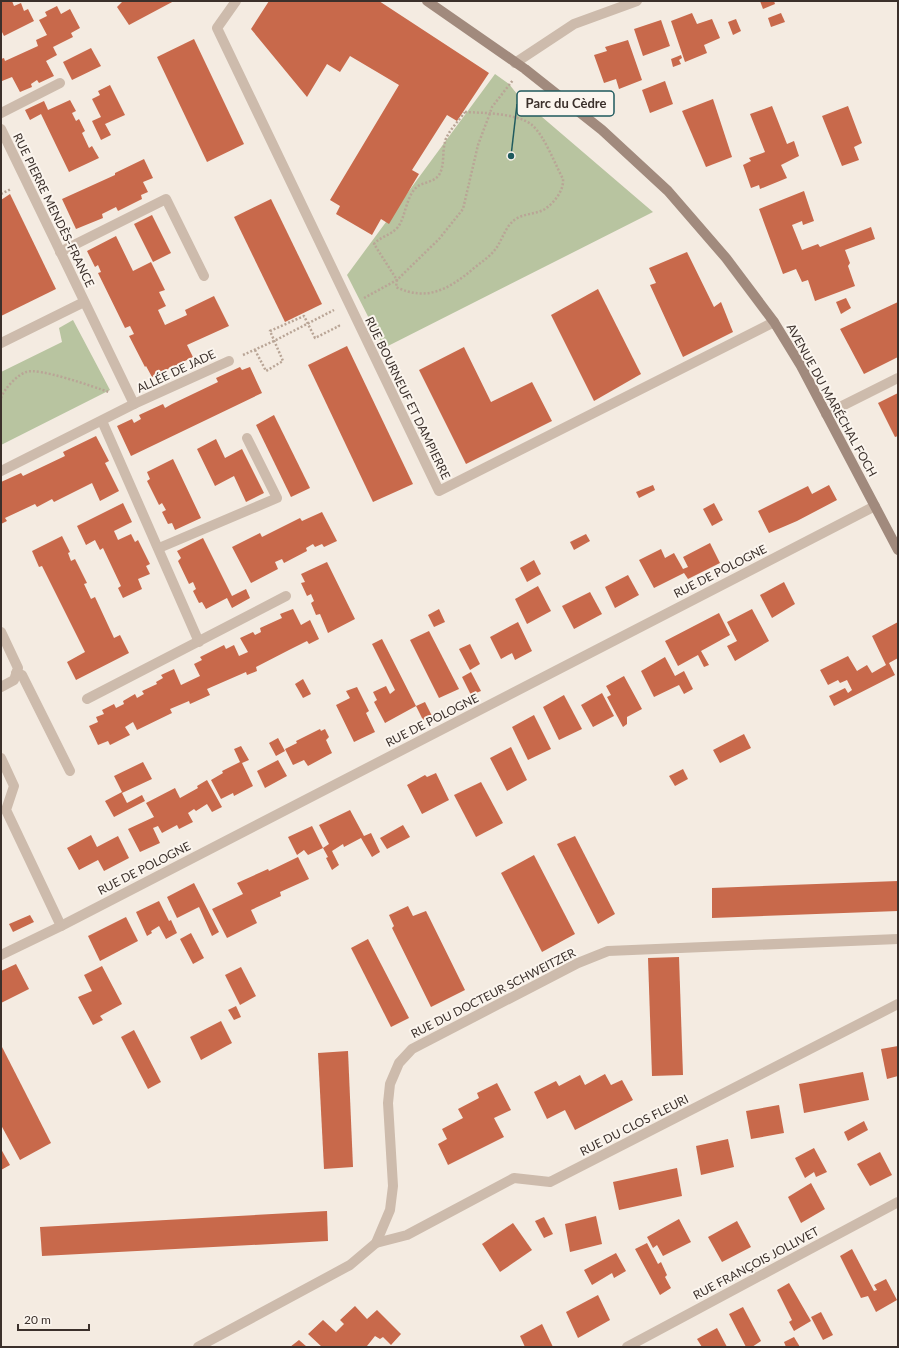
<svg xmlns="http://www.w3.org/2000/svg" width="899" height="1348" viewBox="0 0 899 1348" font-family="Lato,sans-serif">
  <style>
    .green { fill: #b8c4a0 }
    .building { fill: #c8694b }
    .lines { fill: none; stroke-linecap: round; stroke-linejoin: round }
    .path { stroke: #b9a596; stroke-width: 2.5; stroke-dasharray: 2 2; stroke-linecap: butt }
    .service { stroke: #cdbbac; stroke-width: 10 }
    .minor { stroke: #cdbbac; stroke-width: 10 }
    .secondary { stroke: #a18a7d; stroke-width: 10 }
    .labels { text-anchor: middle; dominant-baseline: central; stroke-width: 4; stroke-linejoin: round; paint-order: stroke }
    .street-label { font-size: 12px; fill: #3b302b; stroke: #fbf5ee }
    .leader { fill: none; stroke: #1f5a5e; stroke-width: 1.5 }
    .callout-dot { fill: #1f5a5e; stroke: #fbf5ee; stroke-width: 1.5 }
    .callout { fill: #fbf5ee; stroke: #1f5a5e; stroke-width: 1.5 }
    .callout-label { font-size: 13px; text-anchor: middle; font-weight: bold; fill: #3b302b }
  </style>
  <rect width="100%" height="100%" fill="#f4ebe1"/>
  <g class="green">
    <path d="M495,74l14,10 12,15 132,113 -269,136 -37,-73z"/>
    <path d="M73,320l37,70 -109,55v-73l61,-30 -3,-14z"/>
  </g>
  <g class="building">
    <path d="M1,1h11l2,5 7,-3 3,8 4,-2 6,12 -30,15 -3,-6z"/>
    <path d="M123,1h51l-45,24 -12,-18z"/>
    <path d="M269,1h110l110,72 -32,48 -10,-6 -35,55 7,4 -30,50 -8,-5 -9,16 -36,-21 4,-8 -10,-6 69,-115 -49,-29 -10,16 -13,-8 -20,33 -56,-68z"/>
    <path d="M760,1h14l1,3 -12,5z"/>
    <path d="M57,6l4,8 9,-5 10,19 -9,5 2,4 -20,10 4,8 -11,6 8,15 -15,7 -2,-3 -6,4 1,3 -12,5 -8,-15 -10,4 -1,-22 3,-1 1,3 33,-15 -2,-6 11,-5 -8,-15 8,-4 -2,-4z"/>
    <path d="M692,13l5,11 15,-5 8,19 -16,7 3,8 -22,9 -14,-41z"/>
    <path d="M781,13l4,9 -14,5 -3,-9z"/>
    <path d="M736,19l5,12 -8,4 -5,-13z"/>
    <path d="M661,20l9,26 -27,10 -9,-27z"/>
    <path d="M194,39l50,105 -37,18 -50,-105z"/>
    <path d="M628,40l14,40 -23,9 -3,-10 -12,4 -10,-28 13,-4 -2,-4z"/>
    <path d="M91,48l10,18 -29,14 -9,-18z"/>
    <path d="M681,55l1,3 -3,2 2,4 -8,3 -2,-8z"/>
    <path d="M665,81l8,23 -23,9 -8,-23z"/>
    <path d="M110,85l15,30 -20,9 6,11 -10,5 -9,-19 9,-4 -9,-18 8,-4 -2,-4z"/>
    <path d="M713,99l19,58 -26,10 -24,-56z"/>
    <path d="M70,100l6,11 -4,2 4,8 3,-2 6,12 -3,2 7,15 3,-2 7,12 -30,14 -28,-58 -11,6 -5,-10 19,-9 4,9z"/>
    <path d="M772,106l15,38 7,-3 5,15 -18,9 6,13 -27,11 -1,-4 -8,3 -8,-23 8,-4 -2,-3 16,-6 -15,-38z"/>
    <path d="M848,106l14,37 -8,4 5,13 -17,6 -20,-50z"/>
    <path d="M144,159l9,19 -10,4 5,10 -7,3 1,4 -24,12 -2,-4 -14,7 1,4 -27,11 -14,-30 53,-24v-2z"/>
    <path d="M804,191l10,30 -11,4 -1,-4 -10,4 10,25 16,-6 2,3 51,-20 4,12 -30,11 5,13 -2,3 7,20 -40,15 -7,-21 -6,2 -6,-13 -13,5 -24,-65z"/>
    <path d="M10,194l46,95 -55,27v-116z"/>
    <path d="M271,199l51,105 -37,18 -51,-105z"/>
    <path d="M152,215l19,38 -18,9 -19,-38z"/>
    <path d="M116,236l17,35 18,-9 14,28 -6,2 7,14 -8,4 7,15 22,-10 -2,-5 29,-14 15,30 -42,19 6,12 -41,20 -6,-11 -1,1 -16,-31 5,-2 -4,-8 -5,2 -27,-55 3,-1 -3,-7 -3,2 -8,-16z"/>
    <path d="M687,252l27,55 7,-5 12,30 -50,25 -33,-72 6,-2 -7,-15z"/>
    <path d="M598,289l43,85 -47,27 -43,-86z"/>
    <path d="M846,298l5,10 -10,6 -5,-12z"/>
    <path d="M898,302v55l-34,17 -24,-45z"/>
    <path d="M347,346l66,138 -40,18 -65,-137z"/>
    <path d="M464,347l27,55 41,-20 20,39 -86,43 -47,-94z"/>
    <path d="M240,367l2,3 8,-3 12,26 -131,63 -14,-30 15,-7 2,4 7,-4 -2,-4 24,-11 2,4 7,-4 46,-22 -2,-4z"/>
    <path d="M898,393v43l-3,1 -17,-34z"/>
    <path d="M274,415l36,73 -19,9 -35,-72z"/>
    <path d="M96,436l13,25 -4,2 14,28 -19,10 -8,-18 -38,19 -2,-3 -15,8 -2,-3 -30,14 2,3 -6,3v-42l20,-9 2,3 42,-20 -2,-4z"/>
    <path d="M216,439l9,19 17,-9 22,44 -18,9 -12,-26 -19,10 -18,-37z"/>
    <path d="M173,459l28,59 -26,12 -3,-7 -4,1 -6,-12 4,-2 -4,-7 -3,2 -12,-24 3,-2 -3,-7z"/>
    <path d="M653,485l2,5 -16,8 -3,-6z"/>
    <path d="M829,485l8,15 -40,21 -28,12 -11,-22 50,-25 4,8z"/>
    <path d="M123,503l9,19 -18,9 4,9 13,-6 4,8 3,-2 12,24 -4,2 4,8 -12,5 4,10 -19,9 -5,-10 3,-2 -18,-38 -3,2 -5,-10 -9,5 -9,-19z"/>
    <path d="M714,503l9,17 -11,6 -9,-17z"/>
    <path d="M322,512l15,29 -13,6 -2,-3 -7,3 -2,-3 -7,4 1,3 -23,12 -2,-4 -7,3 3,7 -27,14 -19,-36 28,-14 2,4 38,-19 2,3z"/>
    <path d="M586,534l4,7 -16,9 -4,-8z"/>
    <path d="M62,536l8,16 -2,1 3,8 4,-2 12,24 -3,1 7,15 4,-2 19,41 6,-3 9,18 -53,27 -9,-18 18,-10 -43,-86 -3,1 -7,-16z"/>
    <path d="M203,538l29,58 14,-7 4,9 -18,10 -5,-10 -21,11 -4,-7 -3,1 -6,-12 3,-2 -3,-7 -4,2 -11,-23 3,-3 -4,-7z"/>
    <path d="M710,543l10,20 -32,16 -4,-6 -30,15 -15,-28 22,-11 4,9 9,-5 9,16 5,-2 -5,-10z"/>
    <path d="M534,560l7,14 -14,8 -7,-14z"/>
    <path d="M327,562l28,57 -27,14 -8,-19 -4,1 -5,-12 3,-2 -3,-7 -4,2 -6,-13 4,-1 -4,-8z"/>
    <path d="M628,575l11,20 -24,13 -10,-21z"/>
    <path d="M784,582l11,22 -23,14 -12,-23z"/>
    <path d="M538,586l13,25 -24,13 -12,-25z"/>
    <path d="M590,592l12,22 -28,15 -12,-23z"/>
    <path d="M293,609l8,16 9,-5 9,19 -10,5 -2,-3 -18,9 -33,17 1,4 -10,4 -1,-3 -39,17 3,6 -20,9 -1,-3 -19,8 2,4 -35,17 -4,-8 -8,5 5,8 -20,10 -2,-4 -10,4 -9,-19 9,-4 -2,-5 8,-3 -2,-4 12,-6 2,4 8,-4 -1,-3 12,-7 2,4 7,-4 -2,-3 15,-7 -1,-2 7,-4 -2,-3 13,-6 7,16 19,-9 -6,-12 8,-4 -2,-3 24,-12 2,4 8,-4 5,11 9,-4 -8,-14 13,-6 2,3 6,-3 -1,-4 22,-10 -2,-4z"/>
    <path d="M439,609l6,13 -11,5 -6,-12z"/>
    <path d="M752,609l17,32 -34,20 -8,-15 10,-5 -10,-19z"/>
    <path d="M719,613l11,22 -29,16 8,14 -5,2 -6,-12 -20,11 -13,-25z"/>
    <path d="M518,622l14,29 -17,9 -3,-7 -11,6 -11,-22z"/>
    <path d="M898,622v36l-9,5 6,12 -61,31 -5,-10 16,-8 3,5 4,-3 -5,-10 -7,3 -2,-3 -10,5 -8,-15 28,-14 9,15 10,-6 5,8 14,-8 -14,-29z"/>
    <path d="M429,631l30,58 -20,9 -29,-58z"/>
    <path d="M382,639l34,67 -31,17 -11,-21 3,-2 -4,-8 13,-6 4,8 5,-4 -23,-46z"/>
    <path d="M470,644l10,20 -10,6 -11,-21z"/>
    <path d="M665,657l10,19 9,-5 9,18 -9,5 -5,-9 -25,12 -13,-26z"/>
    <path d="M471,672l10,19 -10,4 -9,-18z"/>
    <path d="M624,676l18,33 -15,8v7l-4,3 -16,-30 4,-2 -5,-9z"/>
    <path d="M303,679l8,15 -8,4 -8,-14z"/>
    <path d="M357,687l12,24 -3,2 9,19 -21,10 -18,-37 14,-7 -4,-7z"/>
    <path d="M602,693l12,23 -21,11 -12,-22z"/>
    <path d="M564,695l18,34 -23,11 -16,-33z"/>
    <path d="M425,702l7,14 -9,4 -7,-14z"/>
    <path d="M534,715l17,34 -23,11 -16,-33z"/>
    <path d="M320,729l1,2 4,-2 4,8 -3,3 6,13 -24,13 -4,-6 -11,5 -8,-16 12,-6 -1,-2z"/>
    <path d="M744,734l7,14 -31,15 -7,-13z"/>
    <path d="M278,738l7,13 -9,5 -7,-13z"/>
    <path d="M241,746l8,14 -7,3 11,23 -19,10 -1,-3 -12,6 -10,-19 12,-7 -1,-2 18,-9 -6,-13z"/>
    <path d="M511,747l16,33 -20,11 -17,-33z"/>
    <path d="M278,760l9,16 -22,12 -8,-17z"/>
    <path d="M143,762l9,17 -30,14 5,10 15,-8 3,6 -31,16 -9,-16 17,-9 -8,-16z"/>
    <path d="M683,769l5,10 -13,7 -6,-10z"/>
    <path d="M436,773l13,27 -27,14 -15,-29 18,-10 2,2z"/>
    <path d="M207,780l15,27 -10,5 -5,-8 -11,7 -2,-2 -6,4 5,9 -14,7 -2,-4 -15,8 -4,-7 -5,2 7,15 -20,9 -12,-23 26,-12 -8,-14 29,-15 5,10 18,-10 -1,-2z"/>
    <path d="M481,782l22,41 -27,14 -22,-42z"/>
    <path d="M350,810l14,26 7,-3 9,19 -8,5 -11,-19 -17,9 -1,-3 -11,7 7,14 -7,5 -6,-12 2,-1 -5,-9 6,-4 -10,-19z"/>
    <path d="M403,825l7,12 -23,12 -7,-11z"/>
    <path d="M312,826l11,22 -15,7 -4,-5 -7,5 -9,-18z"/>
    <path d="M91,835l6,12 21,-11 11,22 -25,13 -6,-11 -19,10 -12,-22z"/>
    <path d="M575,836l40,78 -17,10 -41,-80z"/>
    <path d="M534,855l41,79 -33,18 -41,-79z"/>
    <path d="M298,857l11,22 -29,13 1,4 -30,14 6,13 -30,15 -15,-29 31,-15 -6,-11 31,-14 1,2z"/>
    <path d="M898,881v30l-186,7v-30z"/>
    <path d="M194,883l25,49 -7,4 -13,-29 -22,11 -10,-21z"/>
    <path d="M159,901l10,20 2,-1 6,13 -11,6 -7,-13 -8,5 1,2 -5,3 -11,-24z"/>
    <path d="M408,906l5,10 13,-5 39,79 -34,17 -39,-79 2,-2 -5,-11z"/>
    <path d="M30,915l4,7 -21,10 -4,-8z"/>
    <path d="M126,917l12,24 -38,20 -12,-25z"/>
    <path d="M191,933l13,25 -11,6 -13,-25z"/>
    <path d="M368,939l41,79 -18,9 -40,-79z"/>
    <path d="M679,957l4,118 -31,1 -4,-118z"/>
    <path d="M16,964l13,25 -28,14v-32z"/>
    <path d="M102,966l20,38 -22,12 3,4 -10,5 -15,-28 14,-6 -8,-16z"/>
    <path d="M241,967l15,29 -16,9 -15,-30z"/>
    <path d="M236,1006l5,11 -7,3 -6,-10z"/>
    <path d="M221,1021l11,22 -31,17 -11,-23z"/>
    <path d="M134,1030l27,52 -13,7 -27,-52z"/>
    <path d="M1,1045l50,98 -31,17 -19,-35z"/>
    <path d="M898,1046v30l-11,3 -6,-30z"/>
    <path d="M348,1051l5,116 -29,2 -6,-116z"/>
    <path d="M863,1072l6,28 -65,13 -5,-29z"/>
    <path d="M605,1074l6,11 11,-5 11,20 -58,30 -10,-20 -18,9 -13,-27 22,-11 3,5 21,-11 5,10z"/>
    <path d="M497,1083l14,27 -17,8 10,19 -56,28 -10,-21 9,-5 -5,-10 21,-11 -5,-9 21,-11 -2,-5z"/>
    <path d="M779,1105l5,28 -33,6 -5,-28z"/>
    <path d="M864,1121l4,9 -20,11 -4,-9z"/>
    <path d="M728,1139l6,28 -33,8 -5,-29z"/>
    <path d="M814,1148l13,24 -11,5 -2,-5 -9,6 -10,-20z"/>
    <path d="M1,1149l9,16 -9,5z"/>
    <path d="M880,1152l12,23 -22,11 -13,-22z"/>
    <path d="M677,1168l5,28 -63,14 -6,-28z"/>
    <path d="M811,1183l14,26 -24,14 -13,-26z"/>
    <path d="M327,1211l1,30 -286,15 -2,-29z"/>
    <path d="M596,1216l6,28 -32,8 -5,-28z"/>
    <path d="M544,1217l9,17 -9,4 -9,-17z"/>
    <path d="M679,1219l12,23 -28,14 -6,-11 -4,3 -6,-11z"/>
    <path d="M737,1221l14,26 -29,15 -14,-25z"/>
    <path d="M513,1223l19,27 -32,22 -18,-28z"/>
    <path d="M647,1243l11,21 3,-2 6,13 -2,2 6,11 -11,7 -25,-46z"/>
    <path d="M852,1249l22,42 3,-1 -3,-5 12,-6 11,21 -21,12 -8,-16 -7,2 -21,-42z"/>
    <path d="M616,1253l10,18 -12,7 -2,-5 -20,12 -8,-15z"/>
    <path d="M789,1283l22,38 -17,10 -5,-9 3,-2 -15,-30z"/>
    <path d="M598,1295l12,25 -32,18 -12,-26z"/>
    <path d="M355,1306l12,13 10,-9 24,24 -10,11 -8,-8 -3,2 -5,-3 -8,10 1,1h-46l-14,-13 15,-14 13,12 8,-8 -4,-4z"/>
    <path d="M743,1307l18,34 -9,6h-6l-17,-33z"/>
    <path d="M821,1312l12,23 -10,5 -12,-23z"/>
    <path d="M542,1324l11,23h-28l-5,-11z"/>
    <path d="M717,1328l10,19h-25l-5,-8z"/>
    <path d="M794,1337l6,10h-14l-2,-5z"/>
    <path d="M299,1340l8,7h-17z"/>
  </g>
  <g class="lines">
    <g class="path">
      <path d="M465,112c19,1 52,1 67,13 12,10 23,39 31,54 1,11 -8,23 -18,30 -10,6 -24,4 -33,13 -8,8 -11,21 -18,29 -6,7 -14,12 -21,18 -24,20 -46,33 -77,18l1,-7 -23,-36c7,-8 16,-8 24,-17 8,-11 8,-32 20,-41 7,-4 16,-4 21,-11 6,-10 3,-23 6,-33 1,-8 15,-23 20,-30z"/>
      <path d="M1,194l10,-5"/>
      <path d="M364,298l33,-18 42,-41 24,-30 15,-64 12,-32 2,-6 21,-27"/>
      <path d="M255,350l11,21 17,-10 -13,-30 34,-15 11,22 24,-12 -1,-2"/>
      <path d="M243,355l31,-14 60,-31"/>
      <path d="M1,398c3,-9 16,-23 25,-26 12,-5 68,15 83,20"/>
    </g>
    <g class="service">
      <path d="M826,414l72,-36"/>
      <path d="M1,632l17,36 -4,12 -13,7"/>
      <path d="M16,673l6,2 48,96"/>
      <path d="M1,758l13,28 -8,24 55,116"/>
    </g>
    <g class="minor">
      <path d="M236,1l-19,27 222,463 335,-169"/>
      <path d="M515,63l59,-39 63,-23"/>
      <path d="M1,113l59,-30"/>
      <path d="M1,129l133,275 -133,67"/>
      <path d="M60,252l106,-53 38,77"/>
      <path d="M1,343l83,-41"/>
      <path d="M134,404l95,-43"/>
      <path d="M102,421l97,221"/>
      <path d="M159,548l118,-50 -30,-60"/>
      <path d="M87,699l199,-103"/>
      <path d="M1,955l60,-29 814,-420"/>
      <path d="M376,1243l31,-8 107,-57 36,4 348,-178"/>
      <path d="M198,1347l152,-82 26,-22 14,-33 3,-24 -5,-83 2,-19 9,-21 13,-14 166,-86 30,-12 290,-12"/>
      <path d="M627,1347l271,-145"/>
    </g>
    <path class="secondary" d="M427,1l98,68 77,61 66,61 58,67 48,64 27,44 97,184"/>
  </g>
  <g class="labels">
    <g class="street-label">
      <text transform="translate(54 210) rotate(64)">RUE PIERRE MENDÈS-FRANCE</text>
      <text transform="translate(176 371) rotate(-25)">ALLÉE DE JADE</text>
      <text transform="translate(408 398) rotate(64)">RUE BOURNEUF ET DAMPIERRE</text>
      <text transform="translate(832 400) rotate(61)">AVENUE DU MARÉCHAL FOCH</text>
      <text transform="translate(720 571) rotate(-27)">RUE DE POLOGNE</text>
      <text transform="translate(432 720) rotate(-27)">RUE DE POLOGNE</text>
      <text transform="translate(144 868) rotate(-27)">RUE DE POLOGNE</text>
      <text transform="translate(493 993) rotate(-27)">RUE DU DOCTEUR SCHWEITZER</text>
      <text transform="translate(634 1125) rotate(-27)">RUE DU CLOS FLEURI</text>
      <text transform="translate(756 1263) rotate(-28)">RUE FRANÇOIS JOLLIVET</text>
    </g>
  </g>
  <path class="leader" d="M511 156L517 104"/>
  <circle class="callout-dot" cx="511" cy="156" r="4"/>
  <rect class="callout" x="517" y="91" width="97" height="25" rx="4"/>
  <g class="callout-label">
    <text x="566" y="108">Parc du Cèdre</text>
  </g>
  <rect width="899" height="1348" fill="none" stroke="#3b302b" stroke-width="4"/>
  <path d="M18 1324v6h71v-6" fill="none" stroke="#3b302b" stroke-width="2"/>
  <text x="24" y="1324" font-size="12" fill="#3b302b" stroke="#fbf5ee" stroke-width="3" paint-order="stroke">20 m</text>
</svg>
